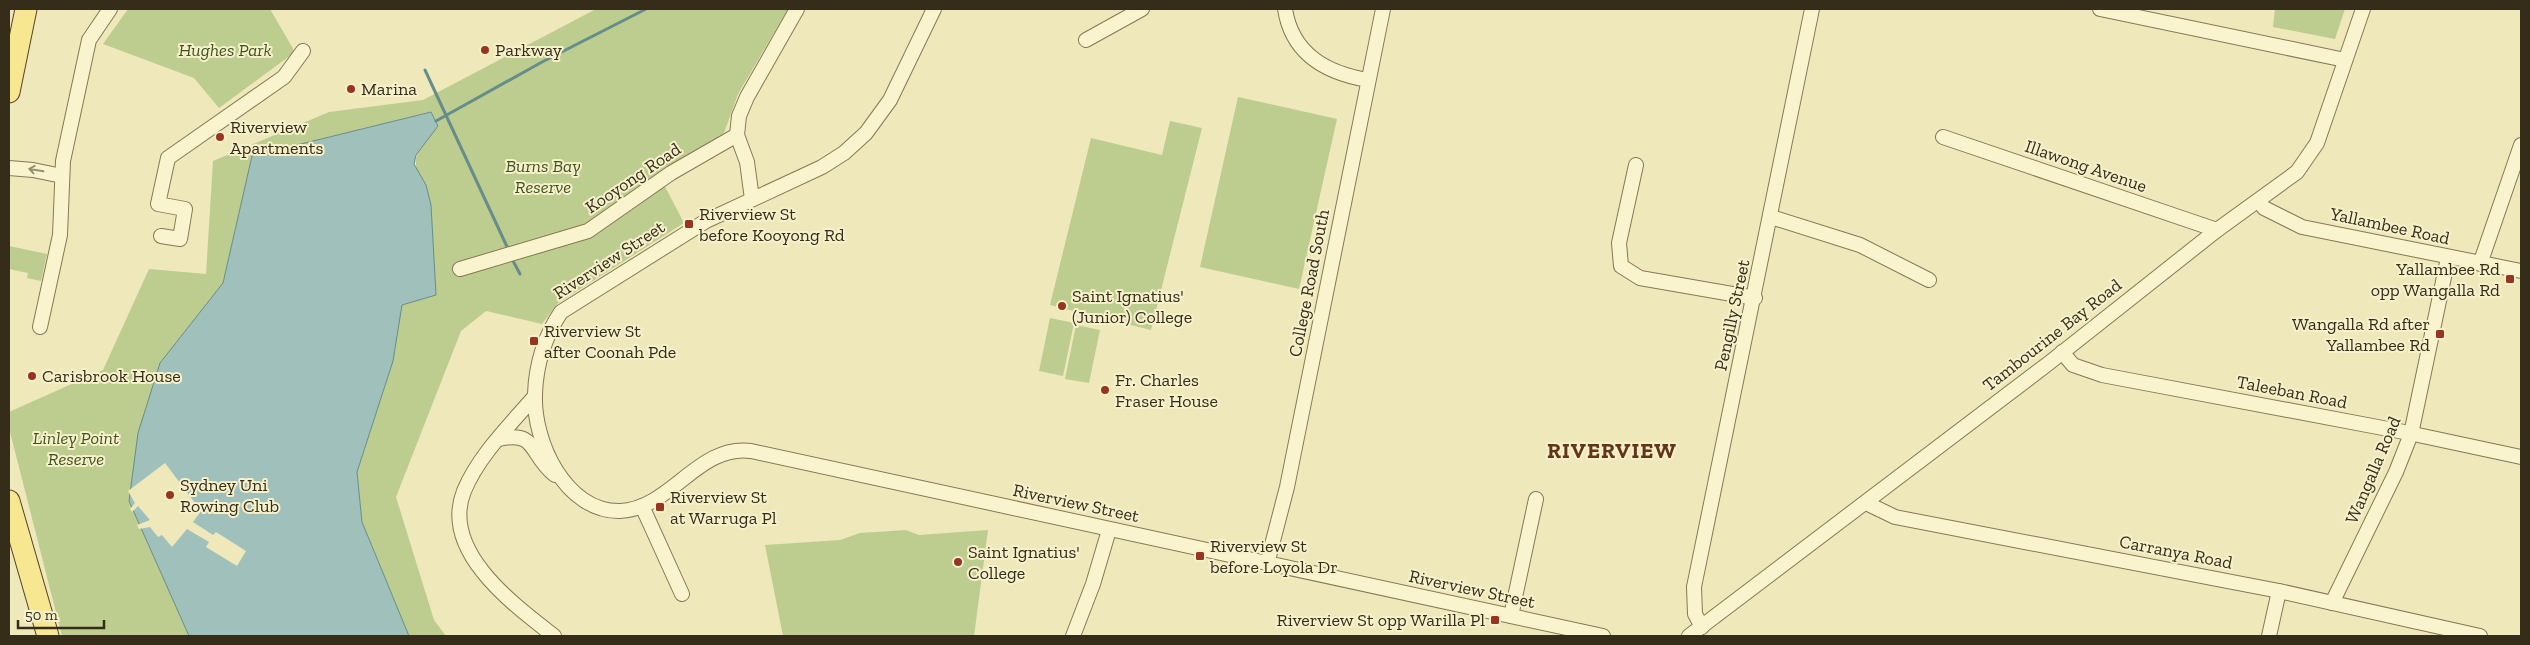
<svg xmlns="http://www.w3.org/2000/svg" width="2530" height="645" viewBox="0 0 2530 645" font-family="'Zilla Slab',serif">
  <style>
    .green { fill: #bccd8f }
    .water { fill: #a0c0bc; stroke: #678d8a }
    .pier { fill: #efe8bb }
    .lines { fill: none; stroke-linecap: round; stroke-linejoin: round }
    .stream { stroke: #678d8a; stroke-width: 3 }
    .street-casing { stroke: #877855; stroke-width: 16 }
    .primary-casing { stroke: #54442a; stroke-width: 23 }
    .street { stroke: #faf4ce; stroke-width: 14 }
    .primary { stroke: #f6e790; stroke-width: 21 }
    .oneway { stroke: #989074 }
    .poi-dot { fill: #983522; stroke: #f7f1cb; stroke-width: 2 }
    .labels { text-anchor: middle; dominant-baseline: central; stroke-width: 4; stroke-linejoin: round; paint-order: stroke }
    .park-label { font-size: 18px; font-style: italic; fill: #3e5320; stroke: #f7f1cb }
    .poi-label { font-size: 18px; fill: #352c1a; stroke: #f7f1cb; text-anchor: start }
    .street-label { font-size: 18px; fill: #352c1a; stroke: #f7f1cb }
    .district-label { font-size: 22px; font-weight: bold; letter-spacing: 1px; fill: #643418; stroke: #f7f1cb }
  </style>
  <rect width="100%" height="100%" fill="#efe8bb"/>
  <g class="green">
    <path d="M128,9h142l25,43 -76,56 -25,-30 -91,-34z"/>
    <path d="M596,9h192l-50,85 -14,39 -65,42 25,48 -126,80 -16,21 -56,-13 -25,20 -65,166 38,123 12,16h-37l-47,-114 -5,-50 36,-111 25,-188c-8,-19 8,-32 20,-47l-7,-14 -179,44 -29,127 -63,80 -31,138 60,135h-127l-53,-208v-16l94,-42 46,-101 57,5 7,-113 116,-49 94,-12z"/>
    <path d="M2275,9h70l-10,30 -62,-12z"/>
    <path d="M1238,97l99,22 -38,170 -99,-22z"/>
    <path d="M1170,121l32,7 -51,202 -101,-25 41,-167 71,17z"/>
    <path d="M9,246l38,8 -6,27 -14,-3 1,-5 -19,-4z"/>
    <path d="M1050,318l24,5 -11,53 -24,-5z"/>
    <path d="M1076,325l24,5 -11,53 -24,-4z"/>
    <path d="M906,530l13,5 69,-5 -14,106h-191l-18,-91 75,-5 20,-7z"/>
  </g>
  <path class="water" d="M431,112l7,14 -22,29 -2,9 12,21 5,20 5,90 -34,10 -9,56 -36,111 5,50 47,114h-220l-60,-135 9,-68 22,-70 63,-80 29,-127z"/>
  <path class="pier" d="M165,463l36,48 -8,11 20,13 3,-3 30,19 -9,15 -31,-19 3,-5 -22,-13 -15,18 -10,-12 -4,2 -8,-10 -11,2 -2,-4 13,-5 -12,-14 -6,6 -2,-3 5,-6 -7,-12z"/>
  <g class="lines">
    <g class="stream">
      <path d="M425,70l84,181"/>
      <path d="M436,121l106,-59 104,-53"/>
      <path d="M512,259l8,15"/>
    </g>
    <g class="street-casing">
      <g id="street">
        <path d="M934,9l-44,91 -24,33 -22,20 -22,14 -116,54 -145,91c-16,24 -25,53 -26,82 -2,47 30,118 85,117 51,-2 78,-67 131,-60l852,185"/>
        <path d="M1285,9c7,45 41,64 83,71"/>
        <path d="M2100,9l245,51"/>
        <path d="M1086,40l56,-31"/>
        <path d="M1943,137l274,93"/>
        <path d="M1636,165l-17,78 2,23 19,12 115,20"/>
        <path d="M9,168l24,2 29,6"/>
        <path d="M752,199l-5,-37 -10,-27 2,-19 8,-19 50,-88"/>
        <path d="M2259,201l5,7 38,19 219,44"/>
        <path d="M1771,217l89,28 69,35"/>
        <path d="M161,236l19,3 5,-30 -27,-5 10,-46 116,-81 19,-26"/>
        <path d="M2480,264l41,-119"/>
        <path d="M460,269l128,-38 83,-58 66,-38"/>
        <path d="M40,327l20,-92 3,-74 26,-121 21,-31"/>
        <path d="M2062,352l11,13 29,10 302,57 117,25"/>
        <path d="M535,396c-25,29 -56,59 -71,95 -24,60 50,114 90,145"/>
        <path d="M499,439c39,-9 30,16 56,36"/>
        <path d="M1866,503l29,14 384,74 201,45"/>
        <path d="M642,506l40,88"/>
        <path d="M1267,564l20,-77 96,-478"/>
        <path d="M2332,603l64,-131 15,-38 37,-176"/>
        <path d="M1511,616l25,-117"/>
        <path d="M1702,627l-7,-13 -1,-27 118,-578"/>
        <path d="M1073,636l20,-52 16,-54"/>
        <path d="M1689,636l360,-273 168,-133 80,-58 20,-29 46,-134"/>
        <path d="M2269,636l10,-45"/>
      </g>
    </g>
    <g class="primary-casing">
      <g id="primary">
        <path d="M9,92l17,-83"/>
        <path d="M9,501l39,135"/>
      </g>
    </g>
    <use href="#street" class="street"/>
    <use href="#primary" class="primary"/>
  </g>
  <defs><path id="oneway-shaft" d="M-6 0H5M1.5-3L5.5 0L1.5 3" fill="none" stroke-width="1.6" stroke-linecap="round" stroke-linejoin="round" transform="scale(1.25)"/></defs>
  <use class="oneway" href="#oneway-shaft" transform="translate(36 170) rotate(-170)"/>
  <g class="poi-dot">
    <circle cx="485" cy="50" r="5"/>
    <circle cx="351" cy="89" r="5"/>
    <circle cx="220" cy="137" r="5"/>
    <rect x="684" y="219" width="10" height="10" rx="2.5"/>
    <rect x="2505" y="274" width="10" height="10" rx="2.5"/>
    <circle cx="1062" cy="306" r="5"/>
    <rect x="2435" y="329" width="10" height="10" rx="2.5"/>
    <rect x="529" y="336" width="10" height="10" rx="2.5"/>
    <circle cx="32" cy="376" r="5"/>
    <circle cx="1105" cy="390" r="5"/>
    <circle cx="170" cy="495" r="5"/>
    <rect x="655" y="502" width="10" height="10" rx="2.5"/>
    <rect x="1195" y="551" width="10" height="10" rx="2.5"/>
    <circle cx="958" cy="562" r="5"/>
    <rect x="1490" y="615" width="10" height="10" rx="2.5"/>
  </g>
  <g class="labels">
    <g class="park-label">
      <text x="225" y="50">Hughes Park</text>
      <text x="543" y="166">Burns Bay<tspan x="543" dy="21">Reserve</tspan></text>
      <text x="76" y="438">Linley Point<tspan x="76" dy="21">Reserve</tspan></text>
    </g>
    <g class="poi-label">
      <text x="495" y="50">Parkway</text>
      <text x="361" y="89">Marina</text>
      <text x="230" y="127">Riverview<tspan x="230" dy="21">Apartments</tspan></text>
      <text x="699" y="214">Riverview St<tspan x="699" dy="21">before Kooyong Rd</tspan></text>
      <text x="2500" y="269" text-anchor="end">Yallambee Rd<tspan x="2500" dy="21">opp Wangalla Rd</tspan></text>
      <text x="1072" y="296">Saint Ignatius'<tspan x="1072" dy="21">(Junior) College</tspan></text>
      <text x="2430" y="324" text-anchor="end">Wangalla Rd after<tspan x="2430" dy="21">Yallambee Rd</tspan></text>
      <text x="544" y="331">Riverview St<tspan x="544" dy="21">after Coonah Pde</tspan></text>
      <text x="42" y="376">Carisbrook House</text>
      <text x="1115" y="380">Fr. Charles<tspan x="1115" dy="21">Fraser House</tspan></text>
      <text x="180" y="485">Sydney Uni<tspan x="180" dy="21">Rowing Club</tspan></text>
      <text x="670" y="497">Riverview St<tspan x="670" dy="21">at Warruga Pl</tspan></text>
      <text x="1210" y="546">Riverview St<tspan x="1210" dy="21">before Loyola Dr</tspan></text>
      <text x="968" y="552">Saint Ignatius'<tspan x="968" dy="21">College</tspan></text>
      <text x="1485" y="620" text-anchor="end">Riverview St opp Warilla Pl</text>
    </g>
    <g class="street-label">
      <text transform="translate(2086 166) rotate(19)">Illawong Avenue</text>
      <text transform="translate(633 178) rotate(-34)">Kooyong Road</text>
      <text transform="translate(2390 226) rotate(12)">Yallambee Road</text>
      <text transform="translate(609 260) rotate(-33)">Riverview Street</text>
      <text transform="translate(1309 283) rotate(-79)">College Road South</text>
      <text transform="translate(1732 315) rotate(-78)">Pengilly Street</text>
      <text transform="translate(2052 335) rotate(-38)">Tambourine Bay Road</text>
      <text transform="translate(2292 392) rotate(11)">Taleeban Road</text>
      <text transform="translate(2373 470) rotate(-67)">Wangalla Road</text>
      <text transform="translate(1076 503) rotate(12)">Riverview Street</text>
      <text transform="translate(2176 552) rotate(11)">Carranya Road</text>
      <text transform="translate(1472 589) rotate(12)">Riverview Street</text>
    </g>
    <g class="district-label">
      <text x="1612" y="450">RIVERVIEW</text>
    </g>
  </g>
  <rect width="2530" height="645" fill="none" stroke="#352c1a" stroke-width="20"/>
  <path d="M18 620v8h86v-8" fill="none" stroke="#352c1a" stroke-width="2.5"/>
  <text x="25" y="620" font-size="15" fill="#352c1a" stroke="#f7f1cb" stroke-width="4" paint-order="stroke">50 m</text>
</svg>
